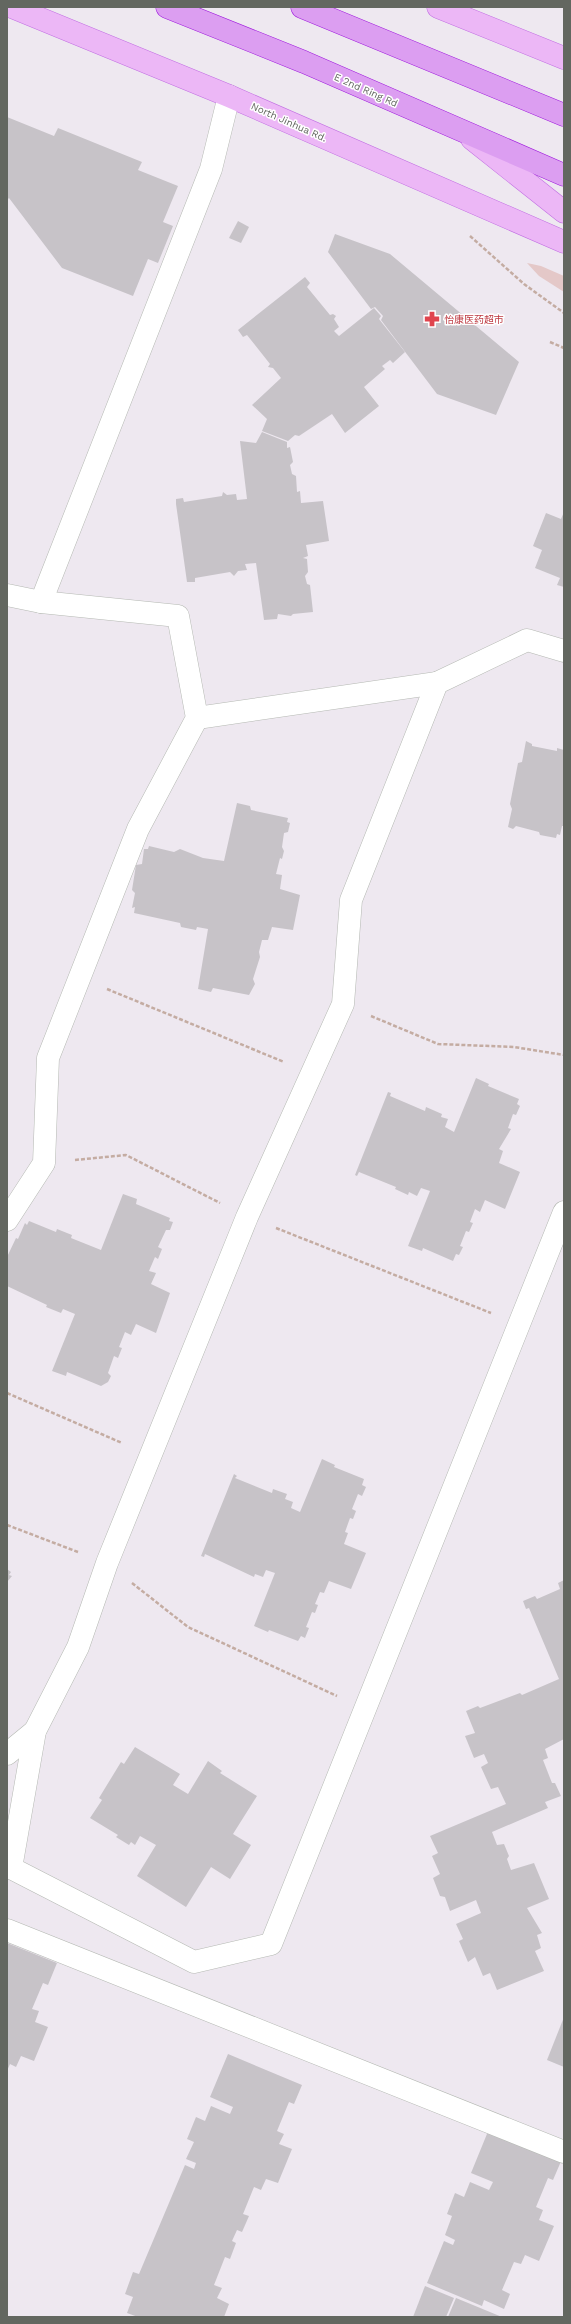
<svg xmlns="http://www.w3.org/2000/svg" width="571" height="2324" viewBox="0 0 571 2324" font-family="'Work Sans','Noto Sans SC',sans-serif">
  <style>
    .green { fill: #e4c8c8 }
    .building { fill: #c7c3c8 }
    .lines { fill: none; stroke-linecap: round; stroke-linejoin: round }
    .minor-casing { stroke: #b5b9b3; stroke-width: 23 }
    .major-casing { stroke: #c16fe2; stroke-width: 23 }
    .highway-casing { stroke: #9f1bdd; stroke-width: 23 }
    .path { stroke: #c4aca2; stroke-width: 2.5; stroke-dasharray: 4 2; stroke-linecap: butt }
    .minor { stroke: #fff; stroke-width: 22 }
    .major { stroke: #ecb7f6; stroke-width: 22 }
    .highway { stroke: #dc9ef1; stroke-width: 22 }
    .labels { text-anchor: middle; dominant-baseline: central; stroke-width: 3; stroke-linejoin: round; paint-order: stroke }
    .street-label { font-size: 10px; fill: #636760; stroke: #fff }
    .health-label { font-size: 10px; fill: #be3a42; stroke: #fff; text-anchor: start }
  </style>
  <rect width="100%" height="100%" fill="#eee8f0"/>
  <path class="green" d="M527,263l14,3 23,10v16l-25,-16z"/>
  <g class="building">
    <path d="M7,117l47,19 4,-8 84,34 -4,8 40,16 -15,36 10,4 -15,37 -10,-4 -15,37 -71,-28 -53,-70 -2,2z"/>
    <path d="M238,221l11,6 -8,16 -12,-5z"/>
    <path d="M335,234l55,20 129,108 -23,53 -59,-21 -56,-74 2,-4 -8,-9 -4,2 -43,-57z"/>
    <path d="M305,277l5,6 -3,4 23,28 3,-1 3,2 -2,3 5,8 -5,4 5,5 35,-28 7,8 -2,3 26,33 -12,11 -3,-3 -8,6 3,3 -21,18 15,19 -34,27 -13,-19 -33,22 -4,-1 -7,6 -26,-10 5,-12 -15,-14 29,-27 -8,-10 -5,-1 2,-3 -23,-29 -4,2 -5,-7z"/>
    <path d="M262,432l25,10v6l3,-1 3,15 -3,3 2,9 4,2 1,16 3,-1 1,12 22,-2 6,40 -23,4 2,11 -5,2 4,1 1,13 -3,4 2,8 3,1 3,27 -20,2 -2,2 -13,-2 -1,5 -13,1 -8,-57 -11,1 2,6 -9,1 -4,5 -4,-4 -35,6v4h-8l-11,-78v-5l7,-1 1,4 38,-6 1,-4 4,3 9,-1 1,6 10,-1 -7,-58 16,2z"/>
    <path d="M564,512v75l-7,-2 3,-7 -25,-10 7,-18 -9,-4 13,-33 15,6z"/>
    <path d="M526,741l6,3v2l25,5v-3l7,2v76h-2l-2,9 -3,-1 -1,4 -16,-3 -1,-3 -23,-6 -3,3 -5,-2 4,-18 -2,-5 8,-41 4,-1z"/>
    <path d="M237,803l13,3 1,4 37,8 -1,4 3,1 -2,9 -4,1 -2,14 2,4 -2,8 -2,-1 -4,16 6,1 -2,14 20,6 -7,35 -21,-3 -4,13h-6l-3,12 1,5 -7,22 2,5 -6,11 -36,-7 -2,4 -13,-3 10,-60 -11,-2 -1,3 -15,-3 -1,-4 -46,-10 1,-6 -3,1 3,-15 -3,-3 4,-25 6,-1 2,-15h4l1,-3 25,6 6,-3 23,9 21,3z"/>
    <path d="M476,1078l13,6 -1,2 31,13 -2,5 3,2 -4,9 -3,-1 -5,14 3,1 -12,20 4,2 -4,12 21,9 -15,37 -20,-9 -5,12 -5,-3 -5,13 3,1 -4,9 -3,-1 -6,15 3,1 -4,8 -3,-1 -3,7 -30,-13 -1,3 -14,-5 22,-55 -9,-3 -4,8 -8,-4 -1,3 -13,-6 1,-2 -37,-15 -2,4 -2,-1 33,-83 3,1 -1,3 35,15 1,-4 16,7 -1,3 7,2 -3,8 9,5z"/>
    <path d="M123,1194l14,5 -1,5 34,14 -1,3 4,1 -3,8h-4l-8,17 4,2 -4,10 -3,-2 -6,14 7,2 -5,11 19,9 -14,40 -20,-9 -5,11 -6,-3 -6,15 3,1 -4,10 -4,-2 -6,17 3,3 -3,6 -7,4 -34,-14 -1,4 -14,-5 23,-57 -12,-5 -2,4 -15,-6 1,-2 -40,-19v-29l9,-19 2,1 7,-16 2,2 2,-4 27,11 1,-3 15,6 -1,3 30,12z"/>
    <path d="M322,1459l13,6 -1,2 30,12 -2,6 4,2 -4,9 -4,-2 -6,15 4,2 -3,8 -3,-1 -5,14 3,1 -4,11 22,9 -15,36 -22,-8 -5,12 -4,-1 -5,12 3,1 -3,8 -3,-1 -6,15 3,1 -4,10 -4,-2 -3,5 -29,-11 -1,2 -14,-6 21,-53 -9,-3 -3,7 -8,-3 -1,3 -49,-23 -1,3 -3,-1 33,-82 3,2 -2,2 37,15 1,-4 14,5 -2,5 8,3 -2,6 9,4z"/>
    <path d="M7,1569l4,3 -2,3 3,1 -5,6z"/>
    <path d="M564,1580v159l-19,10 3,9 -5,2 9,23h3l6,13 -16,6 3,6 -56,24 5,13 7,-1 5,12 -2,3 4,11 23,-7 15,36 -22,9 15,25 -5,2 4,13 -6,3 9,20 -47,19 -7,-17 -7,3 -8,-19 -7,5 -9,-21 4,-2 -7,-15 25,-11 -5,-13 -26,11 -5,-14 -5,-1 -7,-18 7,-4 -8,-18 6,-3 -8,-17 76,-32 -8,-17 -7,2 -10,-22 7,-4 -4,-9 -10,4 -9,-22 10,-3 -9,-22 12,-5 2,2 40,-15 2,2 37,-16 -30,-71 -3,1 -3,-8 12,-5 2,3 23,-10 -2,-6z"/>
    <path d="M135,1747l45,27 -7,11 15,9 20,-33 14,10 -2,2 37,23 -24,38 18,11 -21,34 -19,-12 -25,40 -49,-31 19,-31 -16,-9 -5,9 -4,-3 -2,3 -13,-8 2,-2 -28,-17 12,-18 -3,-2 22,-36 3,2z"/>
    <path d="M7,1943l50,20 -9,22 -5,-2 -11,26 7,2 -4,11 13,5 -14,34 -13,-5 -5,11 -6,-3 -3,7z"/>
    <path d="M564,2017v50l-17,-7z"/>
    <path d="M228,2054l74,31 -8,19 -5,-2 -12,29 7,3 -5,10 13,5 -14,34 -12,-4 -5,11 -7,-3 -11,27 6,2 -7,16 -5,-2 -5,11 4,2 -6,16 -5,-2 -11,28 8,3 -5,10 12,6 -5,13h-86l-11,-4 6,-16 -8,-3 8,-22 6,2 46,-109 9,4 2,-6 -10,-4 8,-17 -7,-3 9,-22 9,4 6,-15 19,8 3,-7 -23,-10z"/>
    <path d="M489,2129l73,30 -9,21 -5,-2 -12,29 7,3 -4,10 15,6 -15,35 -14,-6 -4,9 -7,-2 -12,28 8,4 -6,15 -20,-9 -2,6 -55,-23 17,-42 9,4 2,-5 -10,-5 7,-19 -5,-2 8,-21 9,4 6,-15 19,8 4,-8 -22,-9z"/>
    <path d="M425,2286l29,12 -8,19h-33z"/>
    <path d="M456,2298l46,19h-54z"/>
  </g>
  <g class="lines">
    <g class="minor-casing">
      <g id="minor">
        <path d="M7,595l34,7 137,14 19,102 -59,111 -90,229 -4,105 -37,57"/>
        <path d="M41,602l170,-433 18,-73"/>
        <path d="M564,651l-37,-11 -90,43 -86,217 -8,104 -96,213 -140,346 -29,84 -43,84 -24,137 183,94 77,-18 293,-732"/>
        <path d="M197,718l240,-35"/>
        <path d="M7,1754l28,-23"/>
        <path d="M7,1930l557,222"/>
      </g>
    </g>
    <g class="major-casing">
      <g id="major">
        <path d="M12,7l217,89 335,146"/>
        <path d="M438,7l126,51"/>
        <path d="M472,139l92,73"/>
      </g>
    </g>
    <g class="highway-casing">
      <g id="highway">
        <path d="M167,7l137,55 260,113"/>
        <path d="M302,7l262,108"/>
      </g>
    </g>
    <g class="path">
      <path d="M470,236l54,48 40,29"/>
      <path d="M550,342l14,6"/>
      <path d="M107,989l177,73"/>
      <path d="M371,1016l67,28 76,3 50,8"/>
      <path d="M75,1160l51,-5 94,48"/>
      <path d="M276,1228l215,85"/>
      <path d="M7,1393l115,50"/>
      <path d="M7,1525l71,27"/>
      <path d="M132,1583l56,44 149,69"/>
    </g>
    <use href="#minor" class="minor"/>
    <use href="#major" class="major"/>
    <use href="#highway" class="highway"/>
  </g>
  <defs>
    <g id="pharmacy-bare" transform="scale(1.2)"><path d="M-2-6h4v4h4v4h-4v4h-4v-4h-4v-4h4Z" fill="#e0444e" stroke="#fff" stroke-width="2.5" paint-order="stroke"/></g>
  </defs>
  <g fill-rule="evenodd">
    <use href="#pharmacy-bare" x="432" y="319"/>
  </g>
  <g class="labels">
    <g class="street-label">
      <text transform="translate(366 90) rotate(24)">E 2nd Ring Rd</text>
      <text transform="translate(289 122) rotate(24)">North Jinhua Rd.</text>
    </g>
    <g class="health-label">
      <text x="444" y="319">怡康医药超市</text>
    </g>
  </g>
  <rect width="571" height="2324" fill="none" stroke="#636760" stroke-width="16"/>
</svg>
